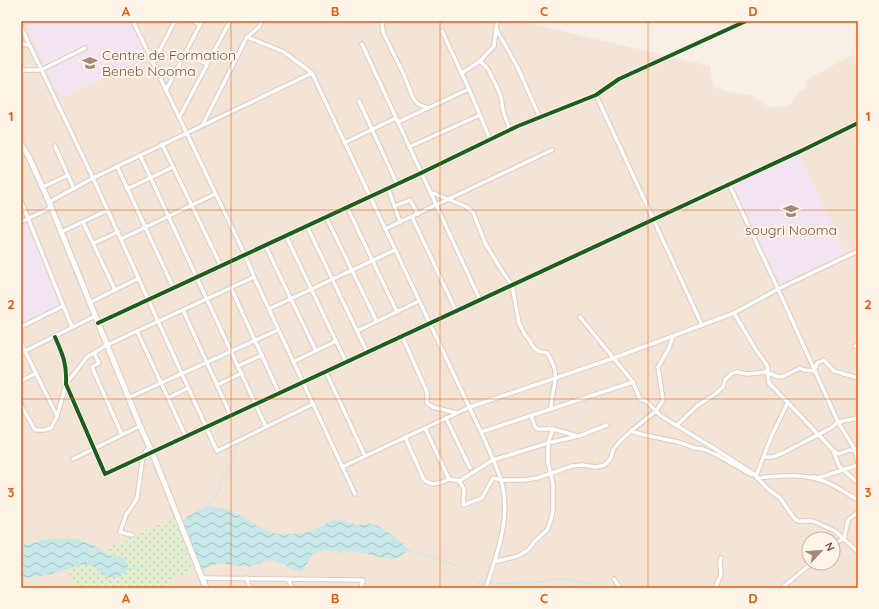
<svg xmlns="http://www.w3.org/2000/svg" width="879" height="609" viewBox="0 0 879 609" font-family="Quicksand,sans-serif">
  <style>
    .residential { fill: #f3e4d5; fill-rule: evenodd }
    .education { fill: #f2e5f1 }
    .grass { fill: url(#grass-dots) }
    .water { fill: url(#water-waves) }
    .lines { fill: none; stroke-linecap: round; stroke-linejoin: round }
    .stream { stroke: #c7e8e8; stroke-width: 1 }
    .street-casing { stroke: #d8ccc5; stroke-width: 5.5 }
    .secondary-casing { stroke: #d8cbc3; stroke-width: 7 }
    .street { stroke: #fefdfb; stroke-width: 3.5 }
    .secondary { stroke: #fefdfb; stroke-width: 5 }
    .cycleway-casing { stroke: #fff4e8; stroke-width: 6 }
    .cycleway { stroke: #1b5e20; stroke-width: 4 }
    .grid { fill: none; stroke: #e8590c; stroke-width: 1; stroke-opacity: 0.55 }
    .labels { text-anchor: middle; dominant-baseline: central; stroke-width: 4; stroke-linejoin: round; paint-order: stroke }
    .poi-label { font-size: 14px; fill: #775345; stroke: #fff4e8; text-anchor: start }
    .neatline { fill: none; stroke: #e8590c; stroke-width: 1.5 }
    .grid-label { font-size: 13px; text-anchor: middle; font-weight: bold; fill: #e8590c }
  </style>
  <defs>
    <pattern id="grass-dots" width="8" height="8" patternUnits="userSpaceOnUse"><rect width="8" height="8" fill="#e3eecf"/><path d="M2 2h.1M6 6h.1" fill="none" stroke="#c6ceb3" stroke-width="1.8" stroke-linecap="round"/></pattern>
    <pattern id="water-waves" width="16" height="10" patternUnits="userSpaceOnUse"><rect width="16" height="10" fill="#c7e8e8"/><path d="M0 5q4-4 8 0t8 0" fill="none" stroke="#a6bfbe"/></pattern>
  </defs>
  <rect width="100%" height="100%" fill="#f7efe6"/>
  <path class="residential" d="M21,21h498l191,45 3,21 20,6 19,2 17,12 20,-1 10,-14 8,-4 -2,-7 45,-25 8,-1v533h-837zM809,539h24v24h-24z"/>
  <g class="education">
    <path d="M25,21h104l18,37 -87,40z"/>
    <path d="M798,155l2,1 45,96 -1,2 -62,29 -3,-1 -45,-95 1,-3z"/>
    <path d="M27,222l32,83 -38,19v-100z"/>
  </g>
  <path class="grass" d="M174,517l19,51 -31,20h-87l-9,-20z"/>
  <g class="water">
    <path d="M205,507c35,-3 46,23 74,27 12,1 28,-1 39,-6 6,-2 10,-7 17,-8 7,-1 10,2 17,4 7,2 15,-1 21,0 8,2 30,19 35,25l-1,2 -13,9 -41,-9 -9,2 -15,-3 -10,2 -6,2 -8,13 -4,4 -7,-1 -10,-6 -14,-4 -22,7 -29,-4 -20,8 -19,-47 7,-7z"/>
    <path d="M50,539h26l20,7 11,9 13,1 6,4 2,4v5c-3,4 -6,7 -12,8 -16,2 -17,-12 -31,-13 -7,0 -14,4 -21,6 -14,5 -28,7 -43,8v-33c10,0 19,-5 29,-6z"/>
  </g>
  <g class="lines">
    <g class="stream">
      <path d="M208,507l1,-5 10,-10 1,-8 6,-11 8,-10v-10l4,-9"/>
      <path d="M408,551c16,4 33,8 49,15 13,6 13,15 29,18"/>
      <path d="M127,569c6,-1 11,-1 16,-1 17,-3 30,-11 45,-19"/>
      <path d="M489,584l52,-2 10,-3h12l27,4 13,5"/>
    </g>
    <g class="street-casing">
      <g id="street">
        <path d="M133,21l112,234 9,22 101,217"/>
        <path d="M193,21l7,4"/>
        <path d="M382,21l1,11 21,43 9,23 5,6 10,4"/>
        <path d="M21,27l72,151 124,273 96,-47"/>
        <path d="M496,29l21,37 23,52"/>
        <path d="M442,31l27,58 21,50"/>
        <path d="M247,37l37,15 28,21 169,359c7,16 15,32 20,48 11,37 -4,73 -15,108"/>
        <path d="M21,44l8,1"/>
        <path d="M362,44l118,256"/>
        <path d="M185,54l22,10"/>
        <path d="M480,61l8,8 7,14 6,14 2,14 7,19"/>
        <path d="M153,63l22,-42"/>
        <path d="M21,70h20l44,-22"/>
        <path d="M462,73l18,-12 14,-15 3,-25"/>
        <path d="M166,90l36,-69"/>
        <path d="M596,95l106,230"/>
        <path d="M359,101l38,83"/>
        <path d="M179,118l51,-97"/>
        <path d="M398,122l71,-33"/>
        <path d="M203,124l44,-87 12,-10 3,-6"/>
        <path d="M344,143l52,-25"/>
        <path d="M162,144l59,122"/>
        <path d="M55,146l19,43"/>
        <path d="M409,147l71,-32"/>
        <path d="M140,155l126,272"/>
        <path d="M117,166l56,121"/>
        <path d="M729,184l49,105 60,133 17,28 3,12"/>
        <path d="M43,187l25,-12"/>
        <path d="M388,188l12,34"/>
        <path d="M127,189l46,-22"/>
        <path d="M430,192l35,14 8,6 12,31 17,28 10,14 7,38 5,10 11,16 3,2 9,2c16,24 4,32 4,56"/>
        <path d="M21,201l51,126"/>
        <path d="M49,202l44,-24 219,-105"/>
        <path d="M395,206l15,-6 8,14"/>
        <path d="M347,207l50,105"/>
        <path d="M326,217l51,105"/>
        <path d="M412,217l44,94"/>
        <path d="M21,222l31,-15"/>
        <path d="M83,222l32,68"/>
        <path d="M307,226l60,126"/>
        <path d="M385,229l167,-79"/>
        <path d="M61,232l47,-22"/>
        <path d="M286,236l60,126"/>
        <path d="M121,239l94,-45"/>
        <path d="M94,243l24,-11"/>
        <path d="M265,245l51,106"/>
        <path d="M231,288l48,105"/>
        <path d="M89,303l50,-25"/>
        <path d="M269,309l126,-59"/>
        <path d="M183,310l48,106"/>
        <path d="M734,313l22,37 11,15 2,18 64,67 6,16 19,17"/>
        <path d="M580,317l53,65 7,17 6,2 15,15 56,34 37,24 14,15 12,9 14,20 4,3h15l22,10 23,21"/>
        <path d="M98,323l323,-150 97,-47 78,-31 23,-16 127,-58"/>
        <path d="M21,327l42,-21"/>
        <path d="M137,331l49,106"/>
        <path d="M357,331l62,-30"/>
        <path d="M402,336l25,56v11l6,4 23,6"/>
        <path d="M55,337c8,18 12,27 11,47l39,90 698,-324 55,-27"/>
        <path d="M21,343l36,73"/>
        <path d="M855,346l3,-1"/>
        <path d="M21,353l74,-37"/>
        <path d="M94,353l5,10 -7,4 30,68"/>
        <path d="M293,362l43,-21"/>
        <path d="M238,366l24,-11"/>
        <path d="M326,372l39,84"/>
        <path d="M21,381l15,-8"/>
        <path d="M217,385l25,-12"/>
        <path d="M128,398l150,-68"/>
        <path d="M168,398l20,-10"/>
        <path d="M21,405l14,25h9l7,-2 6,-12 9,-32 21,-27 20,-12 147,-68"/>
        <path d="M531,415l4,12 3,2h15l25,7"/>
        <path d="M446,418l24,50"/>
        <path d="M677,425l21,-20 16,-10 9,-8 2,-7 6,-6 5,-2 12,2 18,-2 13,5 5,-1 16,-8 4,2 10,1 3,-8 7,-3 10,11 24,7"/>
        <path d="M425,428l24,51"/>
        <path d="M631,431l9,3 38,8 17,6 8,1 14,6 35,20"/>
        <path d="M481,432l152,-50"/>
        <path d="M405,437l19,43 3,2 6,2 7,-1 9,-4 10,2 34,-21 55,-17 31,-7 28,-11"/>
        <path d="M834,451l5,3 10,-4 9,1"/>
        <path d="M763,457h9l11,-4 48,-25 7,-6 20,-4"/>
        <path d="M73,459l67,-33"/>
        <path d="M342,467l128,-60 144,-49 120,-45 44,-24 80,-38"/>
        <path d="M756,476l16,-41 16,-33"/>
        <path d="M813,477l5,1 40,-13"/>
        <path d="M757,478c25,-3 51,-5 74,6 9,5 18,11 27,16"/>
        <path d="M459,481l5,8 -1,16 19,-7 11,-20 8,2h23l13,-2 35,-12 10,-1 14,2 9,-2 6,-7 2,-8 7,-9 11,-10 25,-20 7,-11 -5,-33 11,-19 4,-12"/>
        <path d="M132,535l-12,-3 6,-17 11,-16 6,-43 4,-7"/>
        <path d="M833,544l11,-5 4,-19 10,-8"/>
        <path d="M494,562l24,-6 10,-6 7,-9 12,-11 4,-10 2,-11v-25l-5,-22v-19l5,-14"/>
        <path d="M201,578l162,2 -2,8"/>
        <path d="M246,578l4,10"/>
        <path d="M288,579l4,9"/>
        <path d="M614,579l6,9"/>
        <path d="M715,588l6,-13 -1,-14 1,-3"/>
        <path d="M782,588l25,-21 9,-4"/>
      </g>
    </g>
    <g class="secondary-casing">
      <path id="secondary" d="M21,144l8,13 20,45 91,224 12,26 54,136"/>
    </g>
    <use href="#street" class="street"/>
    <use href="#secondary" class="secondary"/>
    <g class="cycleway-casing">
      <g id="cycleway">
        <path d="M98,323l323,-150 97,-47 78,-31 23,-16 127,-58"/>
        <path d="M55,337c8,18 12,27 11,47l39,90 698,-324 55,-27"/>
      </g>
    </g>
    <use href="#cycleway" class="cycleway"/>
  </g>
  <path class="grid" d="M231,21v567M440,21v567M648,21v567M21,210h837M21,399h837"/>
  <defs>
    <g id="school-bare" transform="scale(1.2)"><path d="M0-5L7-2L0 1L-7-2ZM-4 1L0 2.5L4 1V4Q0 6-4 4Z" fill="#a48a7d" stroke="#fff4e8" stroke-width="2.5" paint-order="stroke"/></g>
  </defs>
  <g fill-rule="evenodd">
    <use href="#school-bare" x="90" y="63"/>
    <use href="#school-bare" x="791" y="211"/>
  </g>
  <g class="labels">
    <g class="poi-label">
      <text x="102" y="55">Centre de Formation<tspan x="102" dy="16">Beneb Nooma</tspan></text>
      <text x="791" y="230" text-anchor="middle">sougri Nooma</text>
    </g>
  </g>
  <rect width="879" height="609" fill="none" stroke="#fff4e8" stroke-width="44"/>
  <g transform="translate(821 551) rotate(64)"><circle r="19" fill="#fff4e8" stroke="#c9b4a7"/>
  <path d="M0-3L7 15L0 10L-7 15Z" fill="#a48a7d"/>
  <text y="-6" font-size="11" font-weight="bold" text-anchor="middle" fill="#775345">N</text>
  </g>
  <rect x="22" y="22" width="835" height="565" class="neatline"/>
  <g class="grid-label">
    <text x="126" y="16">A</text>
    <text x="335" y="16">B</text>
    <text x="544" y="16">C</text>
    <text x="753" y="16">D</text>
    <text x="11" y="121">1</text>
    <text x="868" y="121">1</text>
    <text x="11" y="309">2</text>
    <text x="868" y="309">2</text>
    <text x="11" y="497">3</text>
    <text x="868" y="497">3</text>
    <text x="126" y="603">A</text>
    <text x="335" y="603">B</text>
    <text x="544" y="603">C</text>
    <text x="753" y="603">D</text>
  </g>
</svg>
